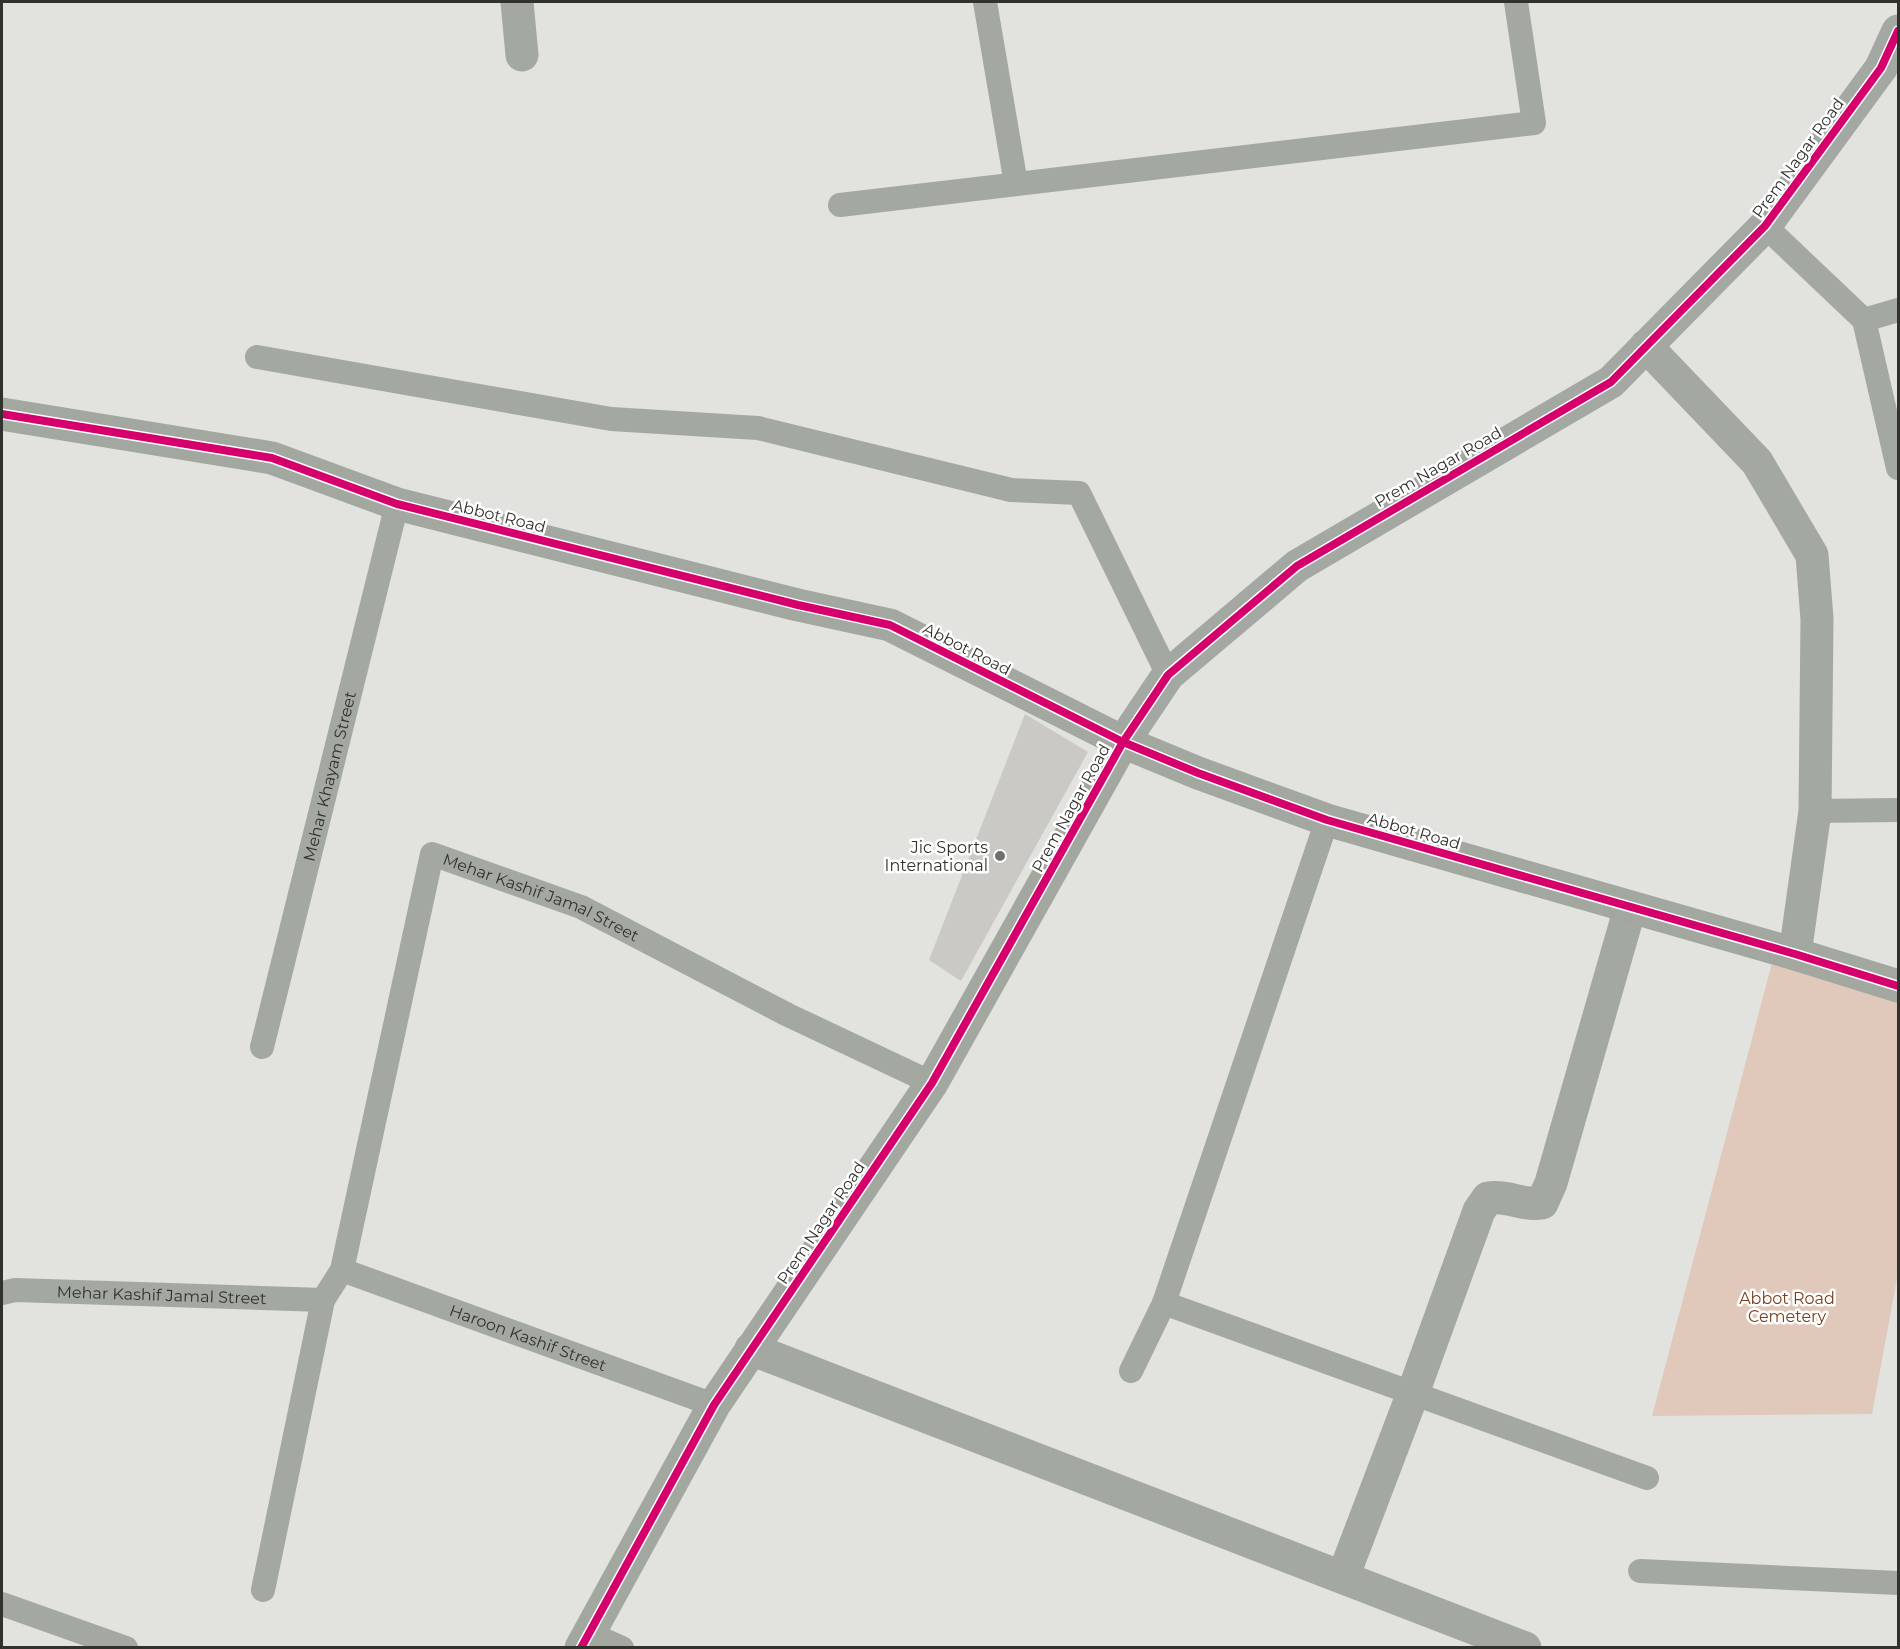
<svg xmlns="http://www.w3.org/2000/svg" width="1900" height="1649" viewBox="0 0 1900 1649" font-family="Montserrat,sans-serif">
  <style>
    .green { fill: #e0c9bb }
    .building { fill: #cac9c6 }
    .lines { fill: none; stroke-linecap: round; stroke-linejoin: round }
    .lane { stroke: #a3a8a2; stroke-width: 24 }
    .street { stroke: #a3a8a2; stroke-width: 33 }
    .secondary { stroke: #a2a7a0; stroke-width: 33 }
    .cycleway-casing { stroke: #fff; stroke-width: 11 }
    .cycleway { stroke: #d6006c; stroke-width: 8 }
    .poi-dot { fill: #6f706c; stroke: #fff; stroke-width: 2 }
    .labels { text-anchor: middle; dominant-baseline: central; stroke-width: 5; stroke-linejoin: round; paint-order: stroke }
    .street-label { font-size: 16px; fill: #31322e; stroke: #fff }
    .poi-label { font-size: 16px; fill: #31322e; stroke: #fff; text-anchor: end }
    .park-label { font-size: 16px; fill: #793e1a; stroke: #fff }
  </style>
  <rect width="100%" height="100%" fill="#e2e2de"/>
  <path class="green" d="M1776,948l122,38v287l-26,141 -220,2z"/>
  <path class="building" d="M1025,714l63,38 -127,229 -32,-21z"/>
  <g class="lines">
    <g class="lane">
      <path d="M985,2l31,182"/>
      <path d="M840,205l694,-82 -18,-121"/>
      <path d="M1765,226l99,94 34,148"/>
      <path d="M1864,320l34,-10"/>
      <path d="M257,357l354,62 147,9 253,62 68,3 89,182"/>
      <path d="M1815,811l83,-1"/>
      <path id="s1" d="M262,1047l135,-543"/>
      <path id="s2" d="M342,1270l372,135"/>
      <path id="s3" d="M2,1293l13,-3 308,10 19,-30 90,-416 149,53 207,108 144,68"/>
      <path d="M1164,1303l483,175"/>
      <path d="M1131,1371l33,-68 163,-483"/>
      <path d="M1640,1571l258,12"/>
      <path d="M263,1590l60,-290"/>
      <path d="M2,1604l124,44"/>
      <path d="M588,1633l34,15"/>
    </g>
    <g class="street">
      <path d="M517,2l5,53"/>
      <path d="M1646,346l111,116 55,93 5,64 -2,192 -20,143"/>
      <path d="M1123,742l45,-67 129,-109 314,-184 154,-156 116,-158 17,-37"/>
      <path d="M751,1349l774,299"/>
      <path d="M1343,1577l70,-184 66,-182 9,-13c19,-3 36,8 54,5l9,-20 79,-275"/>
    </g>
    <g class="secondary">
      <path d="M2,414l270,44 125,46 401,101 92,20 233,117 75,31 129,47 468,134 103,32"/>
      <path d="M581,1648l133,-243 218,-322 191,-341"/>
    </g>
    <g class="cycleway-casing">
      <g id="cycleway">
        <path d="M2,414l270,44 125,46 401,101 92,20 233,117 75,31 129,47 468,134 103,32"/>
        <path d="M581,1648l133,-243 218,-322 191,-341 45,-67 129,-109 314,-184 154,-156 116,-158 17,-37"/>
      </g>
    </g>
    <use href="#cycleway" class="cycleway"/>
  </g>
  <circle class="poi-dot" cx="1000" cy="856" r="6"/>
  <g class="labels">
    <g class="street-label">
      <text transform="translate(1798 158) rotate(-54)">Prem Nagar Road</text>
      <text transform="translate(1438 467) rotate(-30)">Prem Nagar Road</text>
      <text transform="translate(499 516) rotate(14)">Abbot Road</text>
      <text transform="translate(967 649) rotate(27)">Abbot Road</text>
      <text stroke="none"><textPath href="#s1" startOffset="279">Mehar Khayam Street</textPath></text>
      <text transform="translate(1071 808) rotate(-61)">Prem Nagar Road</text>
      <text transform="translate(1414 831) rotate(16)">Abbot Road</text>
      <text stroke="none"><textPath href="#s3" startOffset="900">Mehar Kashif Jamal Street</textPath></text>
      <text transform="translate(821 1223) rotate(-56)">Prem Nagar Road</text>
      <text stroke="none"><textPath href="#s3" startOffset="160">Mehar Kashif Jamal Street</textPath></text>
      <text stroke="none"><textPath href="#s2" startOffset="198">Haroon Kashif Street</textPath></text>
    </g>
    <g class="poi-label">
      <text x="988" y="847">Jic Sports<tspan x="988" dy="18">International</tspan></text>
    </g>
    <g class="park-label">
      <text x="1787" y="1298">Abbot Road<tspan x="1787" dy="18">Cemetery</tspan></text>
    </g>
  </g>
  <rect width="1900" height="1649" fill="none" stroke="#31322e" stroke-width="6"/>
</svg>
